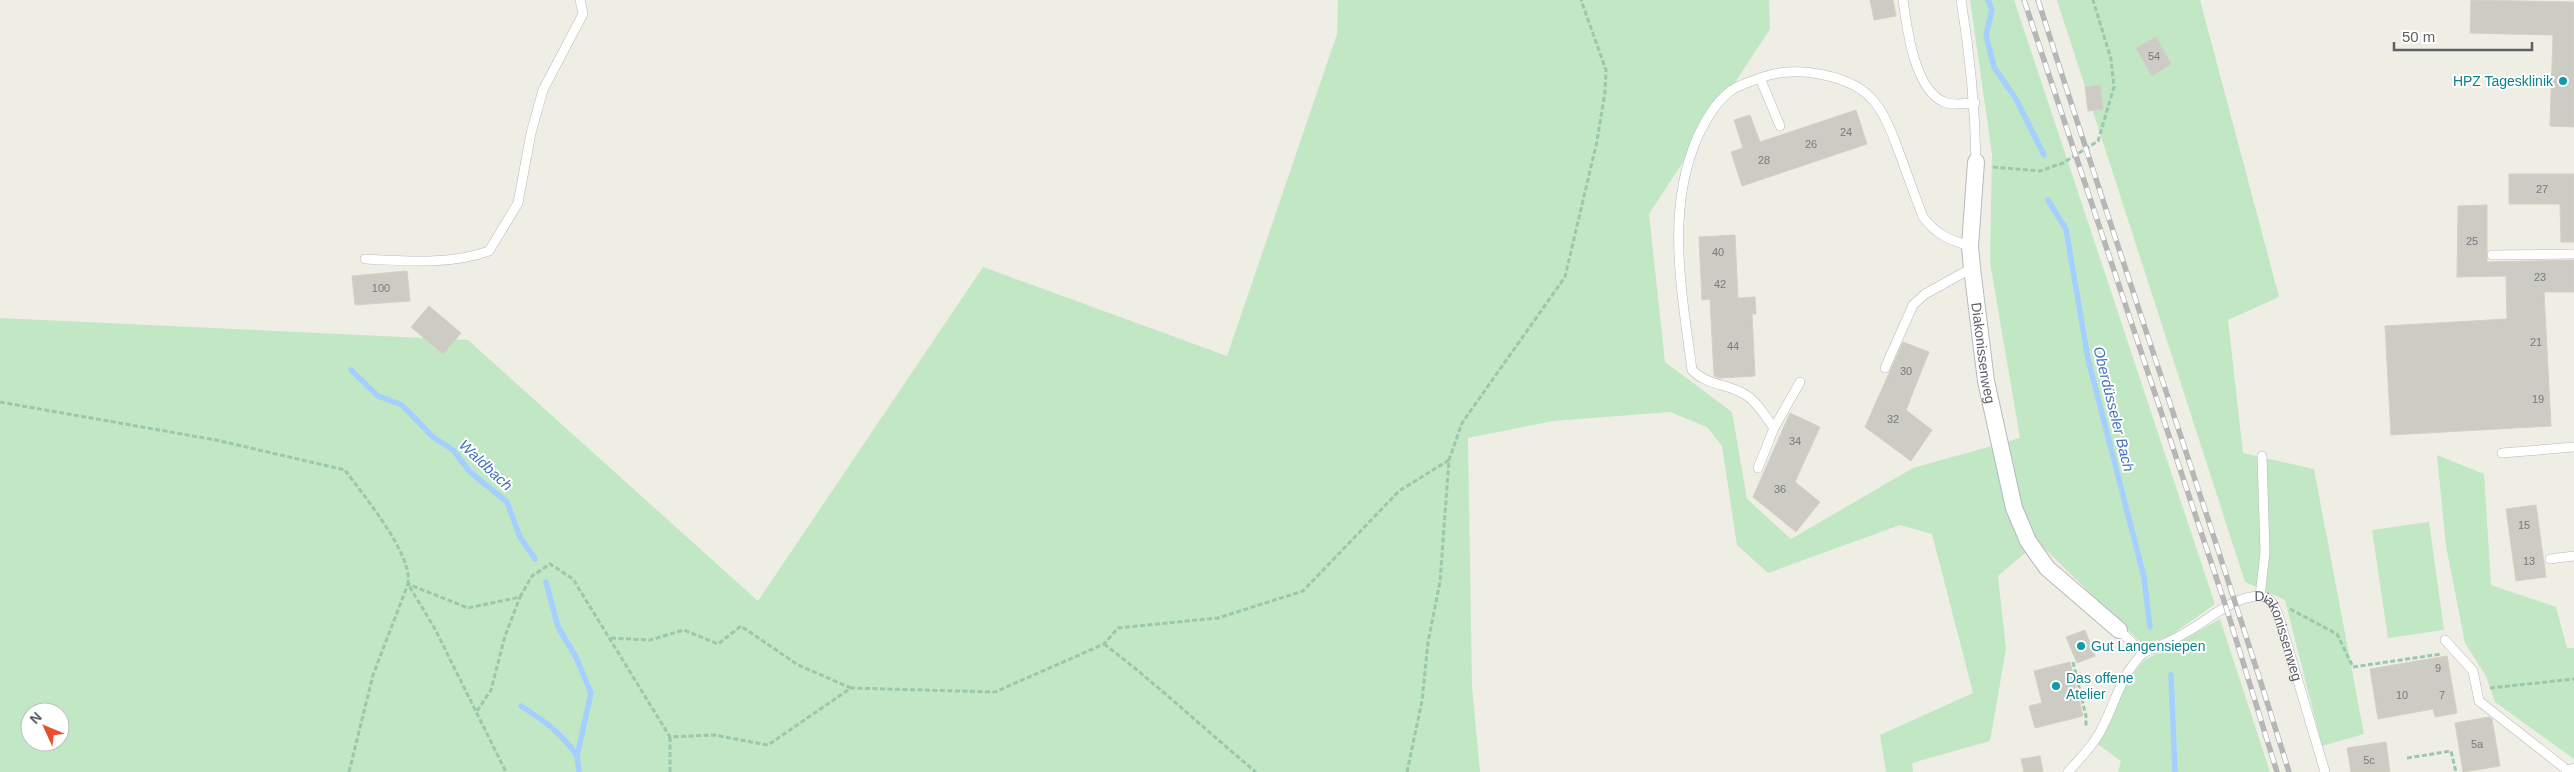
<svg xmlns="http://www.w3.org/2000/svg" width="2574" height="772" viewBox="0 0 2574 772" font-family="Arial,sans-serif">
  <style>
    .green { fill: #c1e7c4; fill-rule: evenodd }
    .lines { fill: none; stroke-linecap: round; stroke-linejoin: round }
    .stream { stroke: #a5cfff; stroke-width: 5.5 }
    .building { fill: #cccbc4; stroke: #d4d0c3 }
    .service-casing { stroke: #b7b9bf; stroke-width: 10 }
    .minor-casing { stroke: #b7b9bf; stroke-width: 18 }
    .path { stroke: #99c8ac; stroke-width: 3; stroke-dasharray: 5 2.5; stroke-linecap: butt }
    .service { stroke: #fff; stroke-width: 9 }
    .minor { stroke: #fff; stroke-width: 16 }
    .rail-casing { stroke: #b5b6b6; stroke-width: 5.5 }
    .rail { stroke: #fff; stroke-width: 4; stroke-dasharray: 11; stroke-linecap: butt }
    .culture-dot { fill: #0f9aa8; stroke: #fff; stroke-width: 2 }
    .labels { text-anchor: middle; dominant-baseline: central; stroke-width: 4; stroke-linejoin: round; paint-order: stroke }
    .number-label { font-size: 11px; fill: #787a7d }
    .culture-label { font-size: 14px; fill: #0d838f; stroke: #fff; text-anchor: start }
    .street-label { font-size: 14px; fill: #5c5f65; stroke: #fff }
    .water-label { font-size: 15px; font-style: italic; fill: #4172bd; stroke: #fff }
  </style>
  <rect width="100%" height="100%" fill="#efeee5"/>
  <g class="green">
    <path d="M1338,0h431l1,29 -121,185 16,148 67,50 15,87 44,40 122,-71 107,-30 -30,-176 2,-108 -22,-154h44l201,604 -45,32 -27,9 -105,-103 -40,34 8,73 -16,92 -78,22 1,9h-27l-6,-37 93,-42 -41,-159 -32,-9 -132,48 -31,-28 -15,-99 -15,-19 -37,-15 -117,9 -85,17 4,248 8,86h-1480v-454l468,22 290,261 225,-334 244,89 110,-322zM30,712h30v30h-30z"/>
    <path d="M2057,0h143l79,297 -51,23 15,133 71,16 50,265 -42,12 -37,-146 -40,-18z"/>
    <path d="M2437,455l47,19 7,111 65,22 11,41h7v111l-79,-57 -9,-26 -21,-33 -19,-97z"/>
    <path d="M2429,522l15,108 -56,8 -16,-108z"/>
    <path d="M2220,619l50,153h-152l3,-11 -25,-18c20,-27 25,-61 49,-83z"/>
  </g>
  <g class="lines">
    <g class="stream">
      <path d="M1988,0l4,10 -6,25 8,32 22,32 28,56"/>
      <path d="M2048,200l18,29 22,130 56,218 6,50"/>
      <path d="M351,370l27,26 24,9 31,32 20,13 17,22 37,30 13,35 15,22"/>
      <path d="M546,582l12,45 18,30 15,36 -14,63 2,16"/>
      <path d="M2171,675l4,97"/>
      <path d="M521,706c22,14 41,27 56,50"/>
    </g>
  </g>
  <g class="building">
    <path d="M1870,0h23l3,16 -22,4z"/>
    <path d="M2471,0l103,2v125l-24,-1 3,-91 -83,-2z"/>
    <path d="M2156,37l15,27 -19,12 -16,-28z"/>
    <path d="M2100,85l3,24 -15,2 -3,-24z"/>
    <path d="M1856,110l11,34 -125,42 -11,-34 12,-4 -9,-28 16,-5 10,27z"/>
    <path d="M2509,174h65v68h-13l-1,-38h-51z"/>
    <path d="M2487,205v57l87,-2v32h-30l7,134 -160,9 -6,-109 122,-7 -1,-43 -49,1 1,-71z"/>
    <path d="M1735,235l3,63 17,-1 1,17h-4l3,62 -35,2 -6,-2 -4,-77 -8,1 -3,-63z"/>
    <path d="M407,271l3,30 -55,4 -3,-29z"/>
    <path d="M429,306l32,27 -18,21 -32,-27z"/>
    <path d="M1903,342l26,10 -23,58 26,20 -21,31 -46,-34z"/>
    <path d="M1790,413l30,14 -25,55 25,20 -24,30 -43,-35z"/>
    <path d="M2536,505l10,72 -30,4 -10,-72z"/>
    <path d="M2085,630l10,26 -18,7 -11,-26z"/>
    <path d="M2447,656l10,57 -22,4 -2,-8 -55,10 -8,-50z"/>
    <path d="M2070,662l13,54 -48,12 -6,-22 13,-3 -8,-32z"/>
    <path d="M2489,717l3,2 8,47 -37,6 -8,-49z"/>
    <path d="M2386,742l4,30h-39l-4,-24z"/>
    <path d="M2040,756l3,16h-19l-3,-13z"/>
  </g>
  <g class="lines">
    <g class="service-casing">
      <g id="service">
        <path d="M1903,0c4,28 11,89 41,102 9,4 21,1 31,1"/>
        <path d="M1961,0c9,54 14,107 15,162"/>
        <path d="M1760,78c-9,4 -20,6 -28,12 -16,11 -26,29 -34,46 -33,74 -16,157 -6,234 15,16 36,13 54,25 11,7 20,22 28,33"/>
        <path d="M1780,126l-20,-48c21,-8 42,-8 64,-3 49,10 59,34 75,77 8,22 16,44 24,65 14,18 26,23 47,29"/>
        <path d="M2492,255l82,-1"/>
        <path d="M365,259c42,2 85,6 124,-8l29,-48 13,-70 12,-43 40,-76 -3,-14"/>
        <path d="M1885,368l28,-63 12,-11 47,-26"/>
        <path d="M2502,453l72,-6"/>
        <path d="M1758,468l16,-40 26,-46"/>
        <path d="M2550,559l24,-3"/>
        <path d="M2260,596l5,-44 -3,-96"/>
        <path id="s1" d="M2119,630l24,23c14,-6 29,-12 42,-20 22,-12 48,-37 75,-37 11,0 16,12 19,21l46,155"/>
        <path d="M2445,640l28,31 6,30 88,69 7,-2"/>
        <path d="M2068,772c12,-14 27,-28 35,-46 15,-29 16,-48 40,-73"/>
      </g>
    </g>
    <g class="minor-casing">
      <g id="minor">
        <path id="s2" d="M1976,162l-6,84 2,22 14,113 28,127 14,33 19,27 72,62"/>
      </g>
    </g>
    <g class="path">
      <path d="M1993,167l47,4 23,-8 35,-22 16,-54 -3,-28 -18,-59"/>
      <path d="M0,402l216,38 129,30c18,25 68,84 63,114l27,45 71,143"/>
      <path d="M2290,609l47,25 16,33 88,-13"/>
      <path d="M611,638l39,2 34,-10 34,14 23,-18 57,39 53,23"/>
      <path d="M1104,644c53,40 101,86 152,128"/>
      <path d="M2073,662l13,54v12"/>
      <path d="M2490,688l84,-9"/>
      <path d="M477,711l14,-21 14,-54 15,-39"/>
      <path d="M670,737v35"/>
      <path d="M2407,758l44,-7 5,21"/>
      <path d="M349,772l24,-97 35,-91 60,24 52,-11 12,-21 18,-12 23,15 97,158 44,-2 54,10 83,-57 144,4 109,-48 14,-16 100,-10 85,-27 96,-100 50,-31"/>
      <path d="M1407,772l15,-71 6,-59 12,-60 9,-122 13,-37 103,-146 32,-136 8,-49 1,-22 -25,-70"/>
    </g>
    <use href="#service" class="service"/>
    <use href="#minor" class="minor"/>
    <g class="rail-casing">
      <g id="rail">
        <path d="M2024,0l202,607 51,165"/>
        <path d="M2038,0c82,258 171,514 251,772"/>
      </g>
    </g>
    <use href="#rail" class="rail"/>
  </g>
  <g class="culture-dot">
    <circle cx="2563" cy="81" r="5"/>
    <circle cx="2081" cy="646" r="5"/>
    <circle cx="2056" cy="686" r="5"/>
  </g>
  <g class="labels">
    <g class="number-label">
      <text x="2154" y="56">54</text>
      <text x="1846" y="132">24</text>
      <text x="1811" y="144">26</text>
      <text x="1764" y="160">28</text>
      <text x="2542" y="189">27</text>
      <text x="2472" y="241">25</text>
      <text x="1718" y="252">40</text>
      <text x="2540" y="277">23</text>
      <text x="1720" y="284">42</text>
      <text x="381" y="288">100</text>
      <text x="2536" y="342">21</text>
      <text x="1733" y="346">44</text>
      <text x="1906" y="371">30</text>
      <text x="2538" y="399">19</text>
      <text x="1893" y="419">32</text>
      <text x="1795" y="441">34</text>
      <text x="1780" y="489">36</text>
      <text x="2524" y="525">15</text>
      <text x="2529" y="561">13</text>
      <text x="2438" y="668">9</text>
      <text x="2402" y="695">10</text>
      <text x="2442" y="695">7</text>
      <text x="2477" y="744">5a</text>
      <text x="2369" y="760">5c</text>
    </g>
    <g class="culture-label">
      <text x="2553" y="81" text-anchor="end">HPZ Tagesklinik</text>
      <text x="2091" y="646">Gut Langensiepen</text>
      <text x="2066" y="678">Das offene<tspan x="2066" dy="16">Atelier</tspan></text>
    </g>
    <g class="street-label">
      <text stroke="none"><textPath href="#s2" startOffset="192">Diakonissenweg</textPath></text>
      <text stroke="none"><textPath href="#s1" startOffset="210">Diakonissenweg</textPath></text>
    </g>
    <g class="water-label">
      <text transform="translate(2114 409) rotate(76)">Oberdüsseler Bach</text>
      <text transform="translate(486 465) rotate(43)">Waldbach</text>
    </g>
  </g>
  <g transform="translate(45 727) rotate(314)"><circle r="24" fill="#ffffff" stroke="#bebfc1"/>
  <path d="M0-4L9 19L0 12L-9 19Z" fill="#ec4e2d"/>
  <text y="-8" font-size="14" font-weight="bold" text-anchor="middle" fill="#5c5f65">N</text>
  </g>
  <path d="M2394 42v8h138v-8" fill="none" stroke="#5c5f65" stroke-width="2.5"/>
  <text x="2402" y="42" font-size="15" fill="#5c5f65" stroke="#ffffff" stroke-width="4" paint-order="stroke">50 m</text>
</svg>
